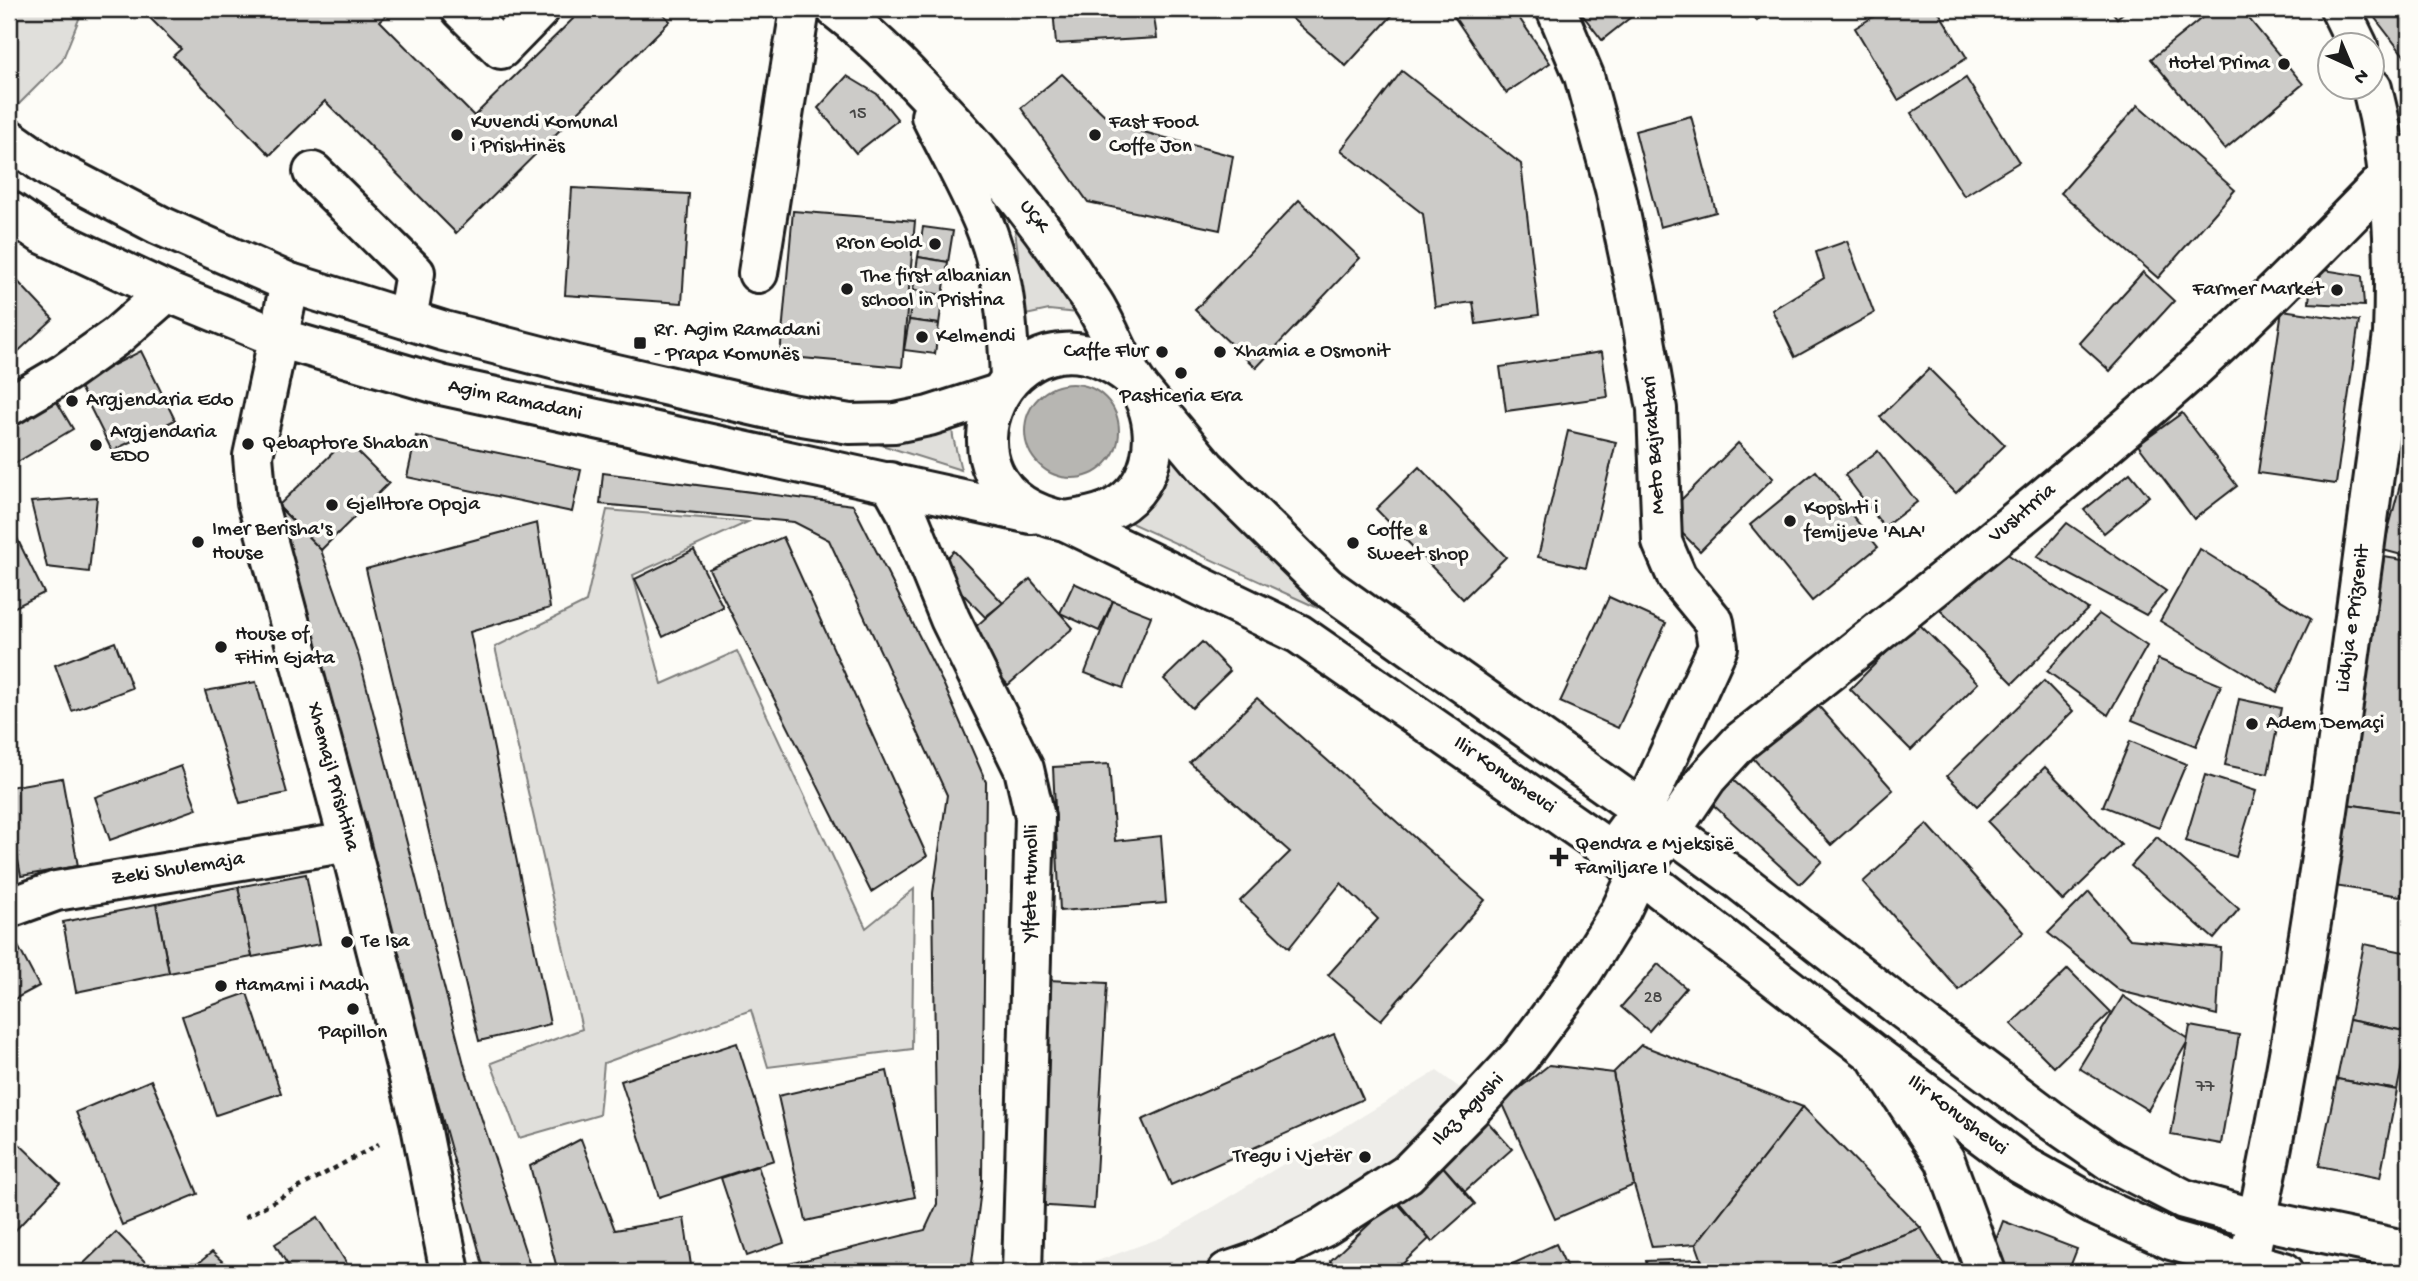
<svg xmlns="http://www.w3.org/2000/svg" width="2418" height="1281" viewBox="0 0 2418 1281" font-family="'Gochi Hand',sans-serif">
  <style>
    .built { fill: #eeede9 }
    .green { fill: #e0dfdb; stroke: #7e7e7c; stroke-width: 2 }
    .water { fill: #b7b6b2; stroke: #797876; stroke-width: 2 }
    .building { fill: #cccbc8; stroke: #1c1c1c; stroke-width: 2 }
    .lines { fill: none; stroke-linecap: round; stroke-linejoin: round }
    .minor-casing { stroke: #1c1c1c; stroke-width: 44 }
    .major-casing { stroke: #1c1c1c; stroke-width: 44 }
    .path { stroke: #1c1c1c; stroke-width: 4.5; stroke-dasharray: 5 5; stroke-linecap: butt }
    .minor { stroke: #fdfcf7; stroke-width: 38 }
    .major { stroke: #fdfcf7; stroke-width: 38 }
    .poi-dot { fill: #1c1c1c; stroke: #fdfcf7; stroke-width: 2.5 }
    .labels { text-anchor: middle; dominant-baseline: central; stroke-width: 7; stroke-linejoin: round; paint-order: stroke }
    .number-label { font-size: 18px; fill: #484847 }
    .poi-label { font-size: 21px; fill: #1c1c1c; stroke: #fdfcf7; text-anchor: start }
    .street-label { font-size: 21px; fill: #1c1c1c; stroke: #fdfcf7 }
  </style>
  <rect width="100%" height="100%" fill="#fdfcf7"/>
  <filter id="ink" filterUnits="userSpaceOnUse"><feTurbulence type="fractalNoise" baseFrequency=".0143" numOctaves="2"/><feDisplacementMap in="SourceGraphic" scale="14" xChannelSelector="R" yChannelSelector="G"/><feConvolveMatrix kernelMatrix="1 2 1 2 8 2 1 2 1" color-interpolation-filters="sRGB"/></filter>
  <g filter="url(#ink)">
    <path class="built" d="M1437,1071l54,40 -221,161h-203l96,-35z"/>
    <g class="green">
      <path d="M9,9h74l-21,52 -49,49 -4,-4z"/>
      <path d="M1014,222l64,91 -29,-3 -28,6 -1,-46z"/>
      <path d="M951,419l2,18 8,33 -89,-28z"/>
      <path d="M1171,458l147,150 -185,-84 -6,-6 25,-22z"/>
      <path d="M607,510l141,12 -115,53 29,109 75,-33 129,277 48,-39 -2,160 -144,18 -17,-57 -147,53 -5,52 -80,23 -28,-75 91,-34 -87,-382 91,-45z"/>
    </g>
    <circle class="water" cx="1072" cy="431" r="47"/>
    <g class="building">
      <path d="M141,9h244l4,4 -9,8 94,95 109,-107h75l12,12 -214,212 -131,-132 -55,54 -97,-99 8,-7z"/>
      <path d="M1053,9h109l-9,1 4,28 -101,6z"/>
      <path d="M1281,9h117l-52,57z"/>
      <path d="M1449,9h64l37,54 -44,30z"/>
      <path d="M1578,9h63l-39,31z"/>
      <path d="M1748,9h20l-11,12z"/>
      <path d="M1886,9h51l30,49 -69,42 -43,-72z"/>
      <path d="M2110,9h18l-11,9z"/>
      <path d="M2213,9h28l62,75 -78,65 -74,-90z"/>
      <path d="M2368,9h41v53z"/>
      <path d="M1402,71l119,93 18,151 -63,9 -3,-22 -38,5 -12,-93 -82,-64z"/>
      <path d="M1062,74l52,50 119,32 -13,74 -132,-28 -67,-94z"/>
      <path d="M847,76l30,18 21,26 -42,33 -38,-45z"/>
      <path d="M1966,78l53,84 -55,34 -53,-83z"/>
      <path d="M2138,105l97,85 -77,88 -97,-85z"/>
      <path d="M1691,116l25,96 -56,15 -25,-96z"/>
      <path d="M572,188l117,6 -7,109 -117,-8z"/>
      <path d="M1299,200l61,58 -104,110 -61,-58z"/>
      <path d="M793,211l122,10 -13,146 -122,-11z"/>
      <path d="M923,227l30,4 -5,31 -30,-5z"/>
      <path d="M1847,241l27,72 -79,44 -23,-47 52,-32 -8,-26z"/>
      <path d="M918,257l30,5 -5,33 -30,-5z"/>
      <path d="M2312,268l50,8 2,30 -55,-3z"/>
      <path d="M9,272l44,47 -44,41z"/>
      <path d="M2143,272l31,29 -64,70 -31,-28z"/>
      <path d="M913,290l30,5 -4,29 -30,-4z"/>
      <path d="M2282,310l77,11 -23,163 -78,-11z"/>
      <path d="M909,320l30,4 -4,30 -31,-4z"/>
      <path d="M141,351l34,69 -63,31 -34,-68z"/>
      <path d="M1602,352l6,45 -102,14 -6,-44z"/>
      <path d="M1929,369l76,76 -49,48 -76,-76z"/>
      <path d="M51,392l22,37 -64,38v-51z"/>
      <path d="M2182,413l55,73 -43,33 -56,-74z"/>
      <path d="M1568,431l48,11 -30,126 -48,-11z"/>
      <path d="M416,436l165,34 -9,42 -165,-35z"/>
      <path d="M346,440l43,43 -68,67 -43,-44z"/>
      <path d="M1738,443l35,35 -73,73 -35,-35z"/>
      <path d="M2409,450v107l-26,-7z"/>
      <path d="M1878,451l39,51 -33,25 -39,-52z"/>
      <path d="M1419,467l87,90 -43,42 -87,-90z"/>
      <path d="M1816,471l62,76 -66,54 -62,-76z"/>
      <path d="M603,473l250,32 91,180 42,97 -4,399 -11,90 -214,1 168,-42 12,-26 -4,-311 14,-98 -118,-255 -35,-18 -194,-18z"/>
      <path d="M2130,473l19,23 -45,37 -20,-23z"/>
      <path d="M97,497l-8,75 -42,-5 -16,-65z"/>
      <path d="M278,506l43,44 38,107 106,411 67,204h-47l-181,-650z"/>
      <path d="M9,522l35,71 -35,17z"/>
      <path d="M537,523l13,85 -80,24 80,392 -71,17 -113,-472z"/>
      <path d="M2067,523l99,68 -20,24 -109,-58z"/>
      <path d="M783,537l144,319 -56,36 -162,-323z"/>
      <path d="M2200,549l111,70 -34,73 -117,-71z"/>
      <path d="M694,550l29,57 -60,30 -28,-58z"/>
      <path d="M954,551l49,52 -18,14 -48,-50z"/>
      <path d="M2003,551l85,58 -75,74 -78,-78z"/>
      <path d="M2384,557l25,4v252l-63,-9z"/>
      <path d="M1030,579l43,49 -65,57 -43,-49z"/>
      <path d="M1074,583l39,18 -14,30 -39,-18z"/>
      <path d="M1609,597l57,26 -48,105 -58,-26z"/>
      <path d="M1113,601l38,15 -28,72 -38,-15z"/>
      <path d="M2099,614l48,32 -39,69 -61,-44z"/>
      <path d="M1917,622l61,61 -67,67 -61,-61z"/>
      <path d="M115,642l17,46 -60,23 -17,-46z"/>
      <path d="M1202,642l28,29 -38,37 -28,-29z"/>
      <path d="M2158,659l63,26 -25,61 -64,-26z"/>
      <path d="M2044,681l29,30 -96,95 -30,-30z"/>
      <path d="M256,682l31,111 -47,10 -35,-112z"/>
      <path d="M1257,698l228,202 -104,120 -53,-45 50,-56 -37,-36 -52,65 -49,-47 50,-49 -100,-89z"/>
      <path d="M2239,699l42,9 -13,66 -43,-9z"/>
      <path d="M1814,701l79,89 -62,55 -79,-88z"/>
      <path d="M2130,741l56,23 -27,64 -56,-22z"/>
      <path d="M1109,764l6,77 46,-5 5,67 -106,8 -7,-144z"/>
      <path d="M181,766l16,43 -87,31 -15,-43z"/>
      <path d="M2045,767l76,78 -58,56 -75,-79z"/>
      <path d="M2205,775l51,16 -20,66 -51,-16z"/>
      <path d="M62,778l16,88 -57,10 -12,-64v-25z"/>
      <path d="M1733,780l89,81 -22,23 -89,-81z"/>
      <path d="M2346,804l63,9v25l-8,58 -67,-10z"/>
      <path d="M1927,824l97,108 -65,58 -96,-108z"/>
      <path d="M2157,837l82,72 -25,30 -83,-73z"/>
      <path d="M306,874l14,70 -68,13 -14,-70z"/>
      <path d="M238,887l14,70 -83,16 -13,-69z"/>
      <path d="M2089,892l41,47 91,9 -4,67 -97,-24 -72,-58z"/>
      <path d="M156,904l13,69 -93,19 -13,-70z"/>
      <path d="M9,929l30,57 -30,16z"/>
      <path d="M2364,944l45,9v79l-60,-12z"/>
      <path d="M1658,964l28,24 -37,43 -28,-24z"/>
      <path d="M2068,969l43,43 -57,55 -43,-43z"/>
      <path d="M1048,980l59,3 -13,226 -60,-4z"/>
      <path d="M247,993l34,100 -65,22 -34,-99z"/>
      <path d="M2123,996l66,43 -41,71 -69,-42z"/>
      <path d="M2349,1020l60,12 -12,58 -60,-11z"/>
      <path d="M2190,1026l49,9 -18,109 -50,-9z"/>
      <path d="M1334,1034l29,65 -192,86 -29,-65z"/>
      <path d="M737,1043l37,117 -115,37 -38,-116z"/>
      <path d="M1641,1045l162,62 -107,137 -44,3 -18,-62 -21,-112z"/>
      <path d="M1549,1065l64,8 21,112 -79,34 -53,-117z"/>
      <path d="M887,1071l28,126 -109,24 -28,-125z"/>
      <path d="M2337,1079l60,11 -17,88 -61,-12z"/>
      <path d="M151,1080l47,114 -76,31 -46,-113z"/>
      <path d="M1803,1107l118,121 -118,44h-97l-10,-28z"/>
      <path d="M1486,1120l26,29 -47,42 -26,-29z"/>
      <path d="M12,1137l48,46 -51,54v-97z"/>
      <path d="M581,1139l34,91 69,-12 8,54h-134l-28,-106z"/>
      <path d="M1439,1162l36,42 -43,38 -36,-42z"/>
      <path d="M758,1166l26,77 -37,13 -26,-78z"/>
      <path d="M1395,1200l34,39 -35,33h-54l-10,-11z"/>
      <path d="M318,1217l34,55h-60l-17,-28z"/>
      <path d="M2003,1221l74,28 -9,23h-51l-29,-11z"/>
      <path d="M1921,1228l27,44h-145z"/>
      <path d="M116,1232l39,40h-80z"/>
      <path d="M1556,1244l13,28h-56l-3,-7z"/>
      <path d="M212,1252l22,20h-46z"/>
      <path d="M1700,1259l4,13h-56l-2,-11z"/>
      <path d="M1291,1263l10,9h-19z"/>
      <path d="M2081,1264l31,8h-33z"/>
    </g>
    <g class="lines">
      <g class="minor-casing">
        <g id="minor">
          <path d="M461,9l40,40 39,-40"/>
          <path d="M1556,9l28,67 31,113 23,110 19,110 5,133 15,35 37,45 4,25 -64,140 -13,23 -30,41"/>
          <path d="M2340,9l18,37"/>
          <path d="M313,172l102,101 -8,46"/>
          <path d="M758,273l42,-264"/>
          <path d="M290,283l-37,173 4,46 92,340 71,279 30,151"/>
          <path d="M9,406l56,-33 52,-37 50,-44"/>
          <path d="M890,482l16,29 44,108 74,150 11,48 -13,455"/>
          <path d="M9,908l47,-17 293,-49"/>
          <path d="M1878,1060l67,100 41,112"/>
          <path d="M1227,1272l26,-9 71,-36 83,-53 63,-64 51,-55 59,-79 41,-66 18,-38 32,-41 36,-53 33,-36c143,-113 286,-226 423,-346 87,-76 166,-159 246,-241"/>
          <path d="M2246,1272c68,-309 104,-624 147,-938 3,-82 0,-166 -21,-246"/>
        </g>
      </g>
      <g class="major-casing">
        <g id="major">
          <path d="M836,9c44,34 81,74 119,115 46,51 88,103 125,160 6,9 13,17 18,27 15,26 24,55 43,79l65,78 121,119 344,244 70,51 163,128 147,110 59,41 74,38 73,20 152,32"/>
          <path d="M931,116c19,39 42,78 57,118 17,46 20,95 22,144"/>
          <path d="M9,139l41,29 109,57 131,58 154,48 128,33 218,50 60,10 45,-1 34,-7 69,-22"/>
          <path d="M9,211l32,22 126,59 112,46 162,47 590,129"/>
          <path d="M1131,377c-120,-95 -219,114 -66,144l234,113 312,217 264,204 146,109 73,41 77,35 113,32"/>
          <path d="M1065,521c15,-2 29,-4 43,-10 45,-19 55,-75 35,-115"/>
        </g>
      </g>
      <path class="path" d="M245,1217l134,-73"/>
      <use href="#minor" class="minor"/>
      <use href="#major" class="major"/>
    </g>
  </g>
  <g class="poi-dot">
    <circle cx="2284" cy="64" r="7"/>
    <circle cx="457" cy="135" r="7"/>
    <circle cx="1095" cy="135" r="7"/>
    <circle cx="935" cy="244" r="7"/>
    <circle cx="847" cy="289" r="7"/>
    <circle cx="2337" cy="290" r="7"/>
    <circle cx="922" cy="337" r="7"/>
    <rect x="633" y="336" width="14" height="14" rx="3.5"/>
    <circle cx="1162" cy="352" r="7"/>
    <circle cx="1220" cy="352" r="7"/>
    <circle cx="1181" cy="373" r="7"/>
    <circle cx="72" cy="401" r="7"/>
    <circle cx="248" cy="444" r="7"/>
    <circle cx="96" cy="445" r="7"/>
    <circle cx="332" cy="505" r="7"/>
    <circle cx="1790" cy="521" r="7"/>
    <circle cx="198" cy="542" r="7"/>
    <circle cx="1353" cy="543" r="7"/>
    <circle cx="221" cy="647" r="7"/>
    <circle cx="2252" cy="724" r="7"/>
    <path d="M1555.5 846.5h7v7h7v7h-7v7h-7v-7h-7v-7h7z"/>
    <circle cx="347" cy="942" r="7"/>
    <circle cx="221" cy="986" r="7"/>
    <circle cx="353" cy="1009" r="7"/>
    <circle cx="1365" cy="1157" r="7"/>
  </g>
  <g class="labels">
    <g class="number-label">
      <text x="858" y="114">15</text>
      <text x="1653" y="998">28</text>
      <text x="2205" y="1087">77</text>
    </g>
    <g class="poi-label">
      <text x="2270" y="64" text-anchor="end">Hotel Prima</text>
      <text x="471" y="123">Kuvendi Komunal<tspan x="471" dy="24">i Prishtinës</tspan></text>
      <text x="1109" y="123">Fast Food<tspan x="1109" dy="24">Coffe Jon</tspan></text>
      <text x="921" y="244" text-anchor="end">Rron Gold</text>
      <text x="861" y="277">The first albanian<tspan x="861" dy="24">school in Pristina</tspan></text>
      <text x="2323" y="290" text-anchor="end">Farmer Market</text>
      <text x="654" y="331">Rr. Agim Ramadani<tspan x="654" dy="24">- Prapa Komunës</tspan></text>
      <text x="936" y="337">Kelmendi</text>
      <text x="1148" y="352" text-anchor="end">Caffe Flur</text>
      <text x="1234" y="352">Xhamia e Osmonit</text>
      <text x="1181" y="397" text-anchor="middle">Pasticeria Era</text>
      <text x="86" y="401">Argjendaria Edo</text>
      <text x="110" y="433">Argjendaria<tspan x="110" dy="24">EDO</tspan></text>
      <text x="262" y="444">Qebaptore Shaban</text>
      <text x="346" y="505">Gjelltore Opoja</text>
      <text x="1804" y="509">Kopshti i<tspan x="1804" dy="24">femijeve 'ALA'</tspan></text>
      <text x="212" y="530">Imer Berisha's<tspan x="212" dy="24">House</tspan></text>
      <text x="1367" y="531">Coffe &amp;<tspan x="1367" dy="24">Sweet shop</tspan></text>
      <text x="235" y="635">House of<tspan x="235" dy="24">Fitim Gjata</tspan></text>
      <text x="2266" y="724">Adem Demaçi</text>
      <text x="1575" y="845">Qendra e Mjeksisë<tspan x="1575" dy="24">Familjare I</tspan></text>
      <text x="361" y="942">Te Isa</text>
      <text x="235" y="986">Hamami i Madh</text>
      <text x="353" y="1033" text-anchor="middle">Papillon</text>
      <text x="1351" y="1157" text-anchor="end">Tregu i Vjetër</text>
    </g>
    <g class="street-label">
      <text transform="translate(1033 217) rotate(53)">UÇK</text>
      <text transform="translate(515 401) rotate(12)">Agim Ramadani</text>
      <text transform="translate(1655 445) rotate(-94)">Meto Bajraktari</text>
      <text transform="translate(2023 514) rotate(-40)">Vushtrria</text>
      <text transform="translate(2354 619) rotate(-82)">Lidhja e Prizrenit</text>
      <text transform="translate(1504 776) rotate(35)">Ilir Konushevci</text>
      <text transform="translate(332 777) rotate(75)">Xhemajl Prishtina</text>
      <text transform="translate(178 870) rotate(-9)">Zeki Shulemaja</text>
      <text transform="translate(1032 883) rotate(-89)">Ylfete Humolli</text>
      <text transform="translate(1469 1110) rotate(-46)">Ilaz Agushi</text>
      <text transform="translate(1957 1116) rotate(37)">Ilir Konushevci</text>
    </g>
  </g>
  <rect width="2418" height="1281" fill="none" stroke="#fdfcf7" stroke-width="35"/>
  <rect x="18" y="18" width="2383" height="1246" fill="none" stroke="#1c1c1c" stroke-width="2.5" filter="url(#ink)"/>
  <g transform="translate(2351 66) rotate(136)"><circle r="33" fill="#fdfcf7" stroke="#a3a29f" stroke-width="2"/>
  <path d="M0-5L12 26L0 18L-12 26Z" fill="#1c1c1c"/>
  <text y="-10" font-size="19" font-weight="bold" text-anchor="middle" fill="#1c1c1c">N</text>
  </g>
</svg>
